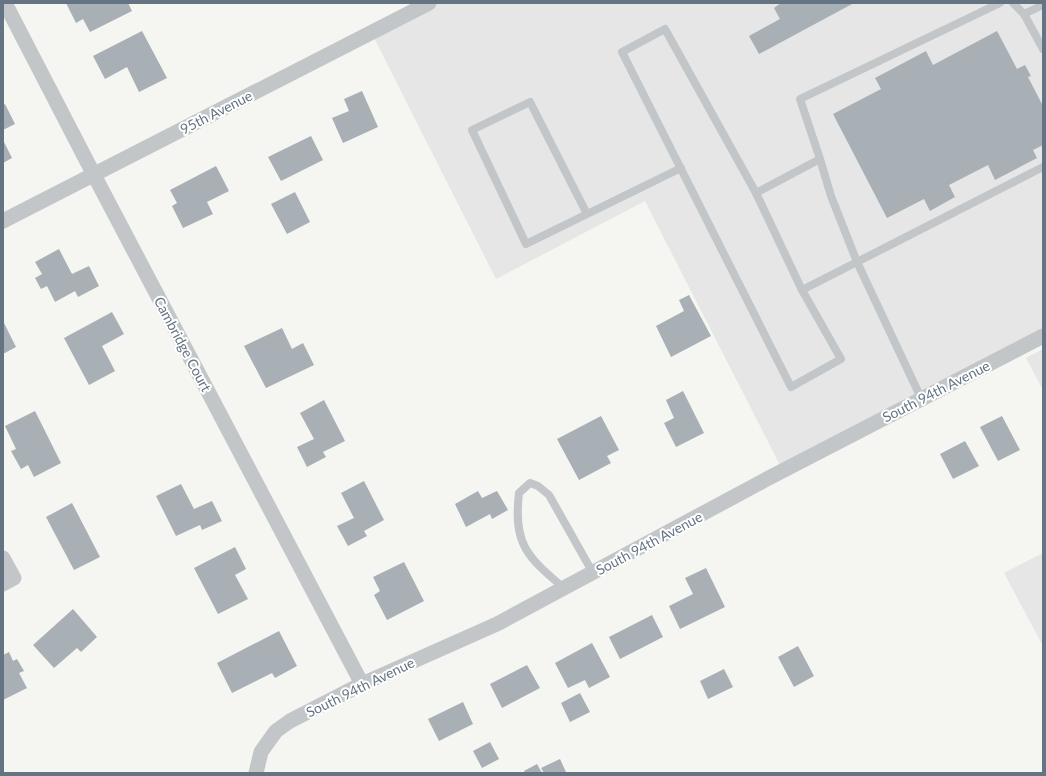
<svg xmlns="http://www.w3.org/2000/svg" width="1046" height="776" viewBox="0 0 1046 776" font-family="Lato,sans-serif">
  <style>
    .built { fill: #e5e6e5 }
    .building { fill: #a8b0b6 }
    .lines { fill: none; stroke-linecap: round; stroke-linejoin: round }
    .service { stroke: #c2c6c9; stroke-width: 8 }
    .minor { stroke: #c2c6c9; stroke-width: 15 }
    .labels { text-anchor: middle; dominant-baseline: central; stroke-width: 4; stroke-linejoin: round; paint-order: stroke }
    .street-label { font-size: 14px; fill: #647482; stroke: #fff }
  </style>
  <rect width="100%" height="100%" fill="#f5f5f1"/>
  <g class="built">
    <path d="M419,3h624v336l-259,134 -139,-272 -149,78 -127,-251z"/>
    <path d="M1043,349v41l-17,-32z"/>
    <path d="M1043,553v93l-39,-73z"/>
  </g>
  <g class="building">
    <path d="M66,3h62l4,8 -42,21 -7,-13 -7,4z"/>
    <path d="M781,3h73l-95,51 -10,-18 31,-17 -6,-11z"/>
    <path d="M142,31l25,47 -28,14 -12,-25 -22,12 -12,-23z"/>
    <path d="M997,31l20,38 8,-4 6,11 -3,1 15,29v39l-10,5 4,8 -42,22 -7,-15 -39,20 6,12 -25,14 -6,-12 -37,19 -54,-104 48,-25 -6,-11 51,-27 7,14z"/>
    <path d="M362,91l16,36 -35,16 -11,-25 17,-7 -5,-12z"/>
    <path d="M5,104l10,20 -12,6v-25z"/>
    <path d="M311,136l12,24 -42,21 -13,-24z"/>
    <path d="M3,140l9,18 -9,5z"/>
    <path d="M216,166l13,25 -22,11 6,12 -30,14 -11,-22 5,-3 -7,-13z"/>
    <path d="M295,192l15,30 -23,12 -16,-30z"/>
    <path d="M59,249l13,25 17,-8 10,20 -21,11 -3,-6 -20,11 -8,-16 -6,3 -6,-11 7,-4 -7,-12z"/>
    <path d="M689,295l22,41 -40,21 -15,-31 28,-15 -5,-11z"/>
    <path d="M112,312l12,22 -22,12 13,25 -26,14 -25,-47z"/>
    <path d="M3,321l13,26 -13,7z"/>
    <path d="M282,328l10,21 11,-6 11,22 -48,23 -22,-42z"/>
    <path d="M683,391l21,42 -28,14 -12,-24 10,-5 -8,-18z"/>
    <path d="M324,400l21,41 -22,11 3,5 -19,10 -10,-20 17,-8 -14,-26z"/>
    <path d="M35,411l26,52 -27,14 -6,-12 -7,4 -10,-18 5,-2 -11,-23z"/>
    <path d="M601,416l18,34 -12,6 4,7 -32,17 -22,-41z"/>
    <path d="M1002,416l18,34 -22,11 -18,-34z"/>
    <path d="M965,441l14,25 -26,13 -13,-25z"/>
    <path d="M364,481l20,39 -20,11 3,5 -19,10 -11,-20 17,-8 -13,-25z"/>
    <path d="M181,484l13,25 18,-8 10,20 -20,9 -2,-5 -24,11 -20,-40z"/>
    <path d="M478,491l4,7 15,-7 11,19 -16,9 -2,-5 -24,13 -11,-23z"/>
    <path d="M72,503l28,54 -26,13 -28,-53z"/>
    <path d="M235,547l11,22 -11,6 13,24 -30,15 -24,-46z"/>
    <path d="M404,562l20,39 -37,19 -13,-25 6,-4 -7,-14z"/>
    <path d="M706,568l19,39 -45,22 -11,-23 24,-12 -8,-16z"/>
    <path d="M73,609l24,28 -16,15 -4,-4 -23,20 -21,-23z"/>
    <path d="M652,615l11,22 -43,22 -11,-22z"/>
    <path d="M279,631l18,35 -22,12 -3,-5 -40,20 -15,-30z"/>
    <path d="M592,643l18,34 -21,11 -4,-8 -17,8 -13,-25z"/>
    <path d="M798,646l16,30 -20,11 -16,-30z"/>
    <path d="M9,652l4,9 4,-2 7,12 -5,2 8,15 -24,12v-45z"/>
    <path d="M527,665l13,23 -38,20 -12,-24z"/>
    <path d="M724,669l9,18 -25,12 -8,-18z"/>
    <path d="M580,693l10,19 -20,10 -9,-19z"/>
    <path d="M463,702l10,22 -34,17 -11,-22z"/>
    <path d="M490,742l9,17 -17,9 -9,-17z"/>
    <path d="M560,759l6,13 -22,1 -3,-5z"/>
    <path d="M537,764l5,9h-17l-1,-2z"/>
  </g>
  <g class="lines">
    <g class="service">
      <path d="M1013,3l11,11"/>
      <path d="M1043,5l-19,9 19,35"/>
      <path d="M820,159l11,37 26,66 -55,28 39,69 -50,28 -169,-335 43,-23 91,164 64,-34 -20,-60 200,-96"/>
      <path d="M756,193l46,97"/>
      <path d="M587,214l-57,-112 -58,28 54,114 155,-76"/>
      <path d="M921,398l-64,-136 186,-95"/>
      <path d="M564,588c-37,-31 -51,-44 -45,-95l11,-10 8,3 11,9 44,78"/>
    </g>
    <g class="minor">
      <path d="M5,3l89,172 268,509"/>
      <path d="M3,221l426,-218"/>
      <path d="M3,558l11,20 -11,6"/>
      <path d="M256,773l5,-21 7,-10 8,-11 14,-10 72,-37 135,-60 268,-144 278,-144"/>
    </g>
  </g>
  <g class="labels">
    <g class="street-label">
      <text transform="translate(216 112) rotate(-27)">95th Avenue</text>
      <text transform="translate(183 344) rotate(62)">Cambridge Court</text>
      <text transform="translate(936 391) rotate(-27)">South 94th Avenue</text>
      <text transform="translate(649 543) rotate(-28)">South 94th Avenue</text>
      <text transform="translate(360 687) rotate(-26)">South 94th Avenue</text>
    </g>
  </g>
  <rect width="1046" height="776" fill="none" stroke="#647482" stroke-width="8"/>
</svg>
